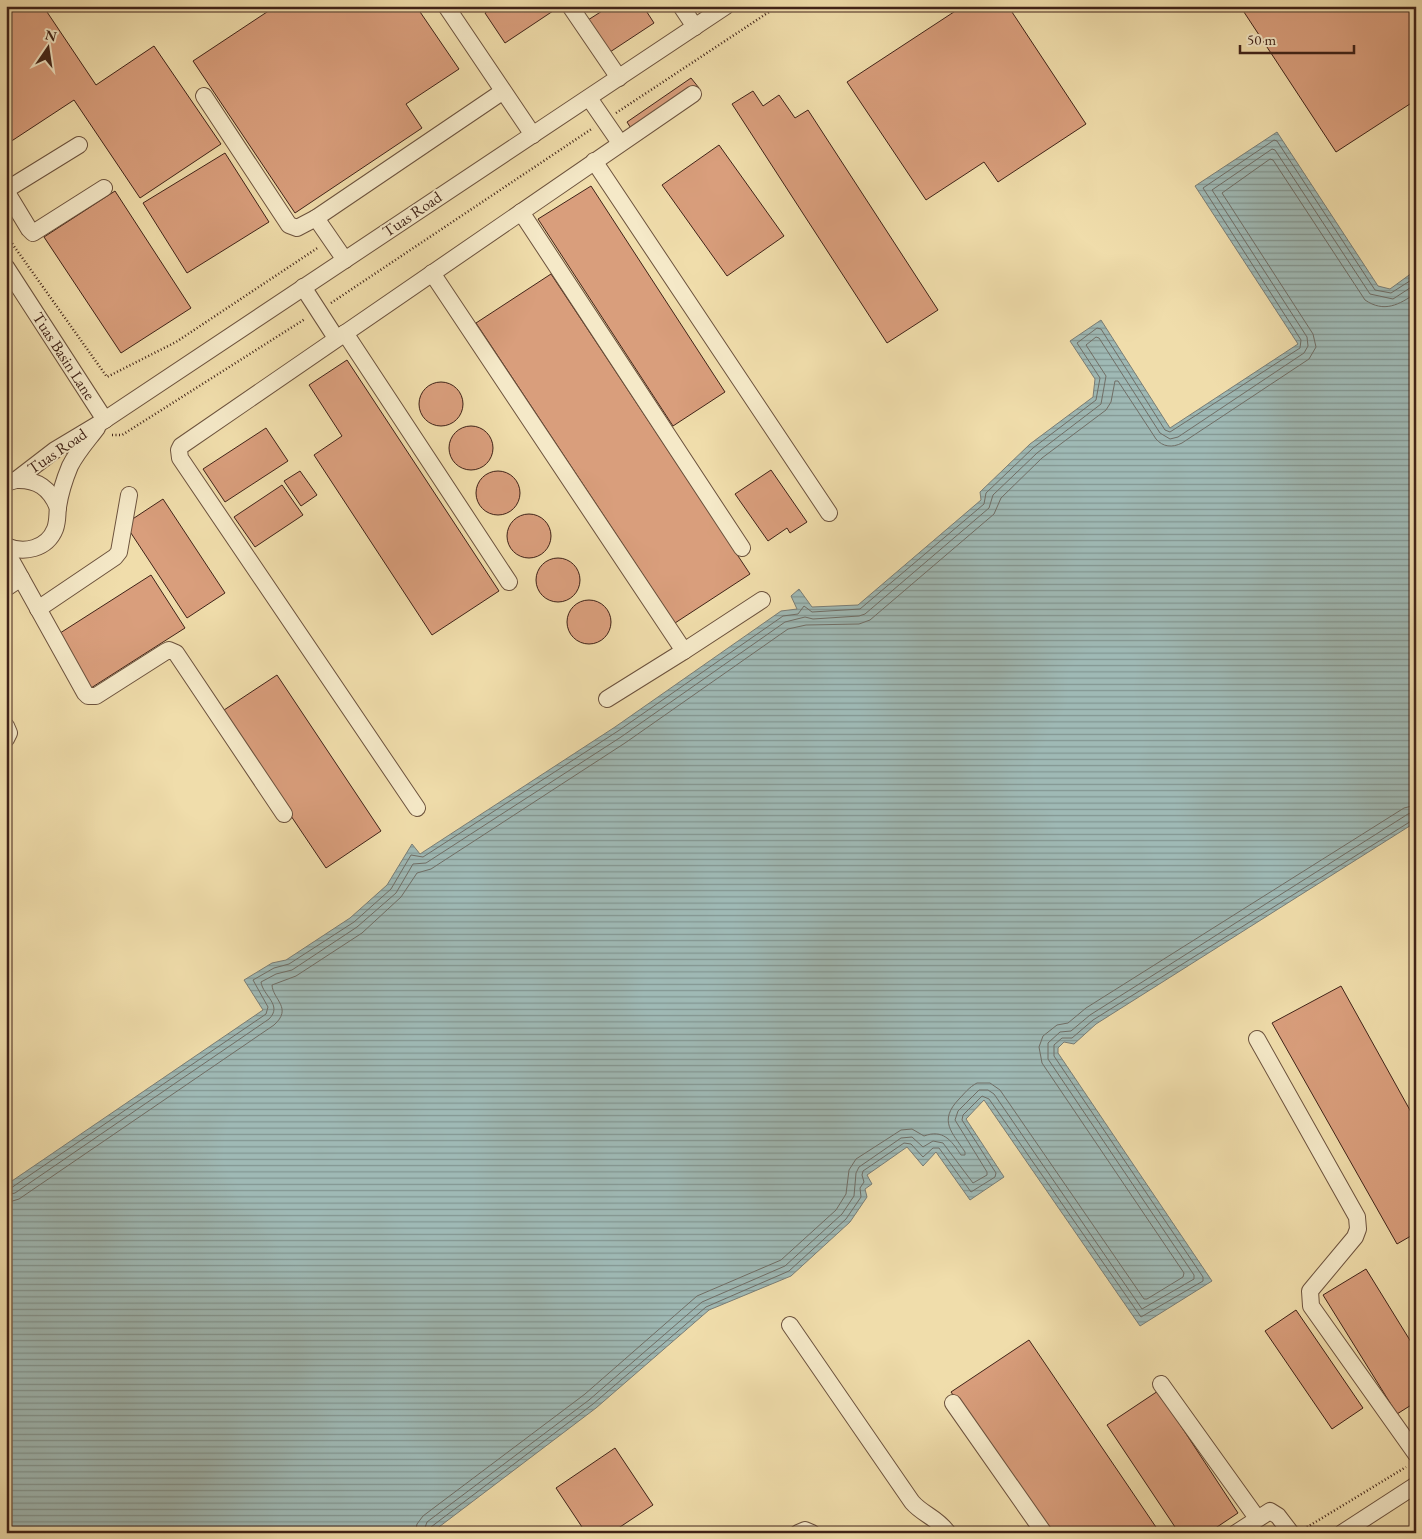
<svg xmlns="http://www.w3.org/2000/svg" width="1422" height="1539" viewBox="0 0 1422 1539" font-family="'EB Garamond',serif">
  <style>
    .water { fill: url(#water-rules); stroke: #797d76 }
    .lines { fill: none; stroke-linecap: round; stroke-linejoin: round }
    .shore { stroke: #706e66; stroke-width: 1 }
    .building { fill: #d99e7c; stroke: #402318 }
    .minor-casing { stroke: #6c523d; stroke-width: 18 }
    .path { stroke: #402318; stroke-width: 2.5; stroke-dasharray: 1 2.5; stroke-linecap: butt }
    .minor { stroke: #f5e9c8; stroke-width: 16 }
    .labels { text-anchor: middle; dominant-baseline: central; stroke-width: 4; stroke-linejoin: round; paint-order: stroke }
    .street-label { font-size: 16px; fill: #402318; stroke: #f5e9c8 }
  </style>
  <defs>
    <pattern id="water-rules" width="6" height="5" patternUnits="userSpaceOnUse" patternTransform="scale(1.25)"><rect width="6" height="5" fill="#9fb9b5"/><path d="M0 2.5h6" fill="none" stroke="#839692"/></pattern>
  </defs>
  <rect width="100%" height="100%" fill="#f0ddab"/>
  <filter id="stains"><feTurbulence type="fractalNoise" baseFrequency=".004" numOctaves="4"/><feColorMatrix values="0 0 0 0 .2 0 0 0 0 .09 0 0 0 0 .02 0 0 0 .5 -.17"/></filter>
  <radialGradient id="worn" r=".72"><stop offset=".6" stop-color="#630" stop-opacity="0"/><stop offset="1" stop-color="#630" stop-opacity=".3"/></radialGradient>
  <path class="water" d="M1277,132l101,154 12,3 26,-19v552l-320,202 -22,20 -10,-2 -6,6v5l154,228 -72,45 -156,-226 -18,19 38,58 -34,23 -34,-48 -13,14 -16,-19 -40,28 5,9 -7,5 2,8 -17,25 -59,54 -82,34 -113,98 -165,125h-425v-348l257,-175 -19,-30 28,-17 14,-3 64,-42 37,-33 25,-41 8,10 195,-127 166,-116 16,-2 -6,-13 8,-7 13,18 46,-2 123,-105 -1,-8 50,-48 63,-47 2,-18 -25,-38 31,-21 69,108 128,-84 -103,-158z"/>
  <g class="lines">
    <g class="shore">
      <path d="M6,1189l5,-1 255,-174 2,-7 -15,-27 21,-12 15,-4 65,-42 37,-33 20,-34 12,2 195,-126 165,-115 15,-2 6,-8 8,6 48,-3 124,-105 2,-11 47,-45 63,-48 4,-22 -23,-35 20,-15 4,1 64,101 5,2 130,-84 1,-8 -98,-152 71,-48 3,1 98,149 16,3 25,-16"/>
      <path d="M6,1195l9,-2 254,-174c14,-14 -6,-23 -8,-37l15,-8 16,-4 65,-43 39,-34 17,-29 13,-1 195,-126 164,-115 20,-5 8,2 46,-3 6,-2 124,-106 4,-13 44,-42 64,-49 5,-28 -20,-31 10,-8 3,1 61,95 10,6 8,-2 126,-84 4,-7 -1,-9 -95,-147 60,-41 3,1 95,144 23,5 23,-15"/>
      <path d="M6,1203l13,-4 255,-174c19,-17 -1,-25 -2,-40l24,-9 66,-43 39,-36 16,-24 14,-4 194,-126 163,-114 18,-4 53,-1 11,-4 124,-106 7,-16 41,-40 64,-48 5,-8 4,-21h3l38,58c7,8 16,9 26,4l127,-84 7,-12 -3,-13 -91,-141 48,-34 3,1 92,140c19,13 34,5 51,-7"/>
      <path d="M415,1533l2,-9 6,-8 162,-122 112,-98 84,-36 55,-50 10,-16 3,-24 7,-11 45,-29 11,-1 12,7c19,-7 27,4 37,19h4v-3c-13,-20 -27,-31 -6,-53 5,-5 10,-12 18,-16h13l10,7 144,209h3l36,-22 1,-4 -142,-210 -3,-16 4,-11 14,-11 11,-2 18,-15 318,-200 12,-3"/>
      <path d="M423,1533l4,-11 162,-122 113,-98 83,-36 57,-52 12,-18 2,-23 3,-6 42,-29 11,-1 11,10 10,-6 10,2 30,40 14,-8v-3l-32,-52 3,-9 21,-21h9l6,4 148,215 52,-30v-4l-146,-216v-16l12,-11 11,-1 19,-16 318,-201 8,-2"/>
      <path d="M429,1533l2,-6 162,-123 113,-97 83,-36 57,-52 15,-22 -1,-9 4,-6 -2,-7 1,-4 41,-28 7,1 12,13 10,-9h6l32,44 24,-15 1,-4 -34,-53 1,-5 19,-19 7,3 152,218 62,-36v-4l-149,-221v-11l8,-7h10l21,-18 323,-202"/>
    </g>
  </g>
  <g class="building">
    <path d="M6,6h37l53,79 58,-39 67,98 -81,54 -66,-98 -67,44z"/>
    <path d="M276,6h140l43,63 -53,35 16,24 -127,85 -102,-152z"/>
    <path d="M494,6h60l2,3 -51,34 -20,-30z"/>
    <path d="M610,6h33l11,17 -44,29 -22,-32z"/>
    <path d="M963,6h45l78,118 -88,58 -14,-20 -58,38 -79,-118z"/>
    <path d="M1240,6h173l3,5v89l-80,52z"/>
    <path d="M691,78l8,10 -65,45 -7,-11z"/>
    <path d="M753,91l10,15 16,-11 16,23 13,-8 130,200 -51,33 -155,-239z"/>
    <path d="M719,145l65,91 -57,40 -65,-91z"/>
    <path d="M225,153l44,69 -82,51 -44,-70z"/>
    <path d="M591,186l134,206 -52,34 -135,-207z"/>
    <path d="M115,191l76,117 -70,45 -77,-116z"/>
    <path d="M551,274l199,300 -75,49 -199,-300z"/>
    <path d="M347,360l152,231 -67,44 -118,-180 28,-19 -33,-51z"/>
    <circle cx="441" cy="404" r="22"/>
    <circle cx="471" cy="448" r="22"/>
    <path d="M266,428l22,33 -63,41 -22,-33z"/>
    <path d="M771,470l36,52 -17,11 -3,-5 -19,13 -33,-47z"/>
    <path d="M300,471l17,24 -16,11 -17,-25z"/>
    <circle cx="498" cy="493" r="22"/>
    <path d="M282,485l21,30 -48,32 -21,-30z"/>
    <path d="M163,499l62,94 -38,25 -62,-94z"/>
    <circle cx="529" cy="536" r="22"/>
    <circle cx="558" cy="580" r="22"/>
    <path d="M151,575l34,53 -94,60 -34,-53z"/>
    <circle cx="589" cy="622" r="22"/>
    <path d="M277,675l104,156 -55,37 -105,-156z"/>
    <path d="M1341,986l75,135v112l-19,11 -125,-221z"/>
    <path d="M1366,1269l50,81v52l-19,12 -74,-119z"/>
    <path d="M1296,1310l67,98 -31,21 -67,-98z"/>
    <path d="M1029,1340l131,193h-113l-96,-141z"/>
    <path d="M1158,1391l80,122 -30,20h-29l-72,-108z"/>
    <path d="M615,1448l38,57 -42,28h-25l-30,-45z"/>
  </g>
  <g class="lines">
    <g class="minor-casing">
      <g id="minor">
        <path d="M446,6l87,129"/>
        <path d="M570,6l49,72"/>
        <path d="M681,6l14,21"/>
        <path d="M204,96l85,129 8,3 19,-10 186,-126"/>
        <path d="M589,98l31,45"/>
        <path d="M594,161l235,352"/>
        <path d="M6,190l73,-45"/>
        <path d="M6,191l23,38 4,4 71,-45"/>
        <path d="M521,212l221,336"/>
        <path d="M316,218l29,42"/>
        <path d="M6,267l99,153"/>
        <path d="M432,273l252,378 -77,48"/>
        <path d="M303,287l33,51"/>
        <path d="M345,333l164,249"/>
        <path d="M16,480c21,-1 34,8 42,28"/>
        <path d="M6,483l10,-3 39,-30 45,-27 626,-417"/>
        <path d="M6,546c18,8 41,3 49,-17 3,-8 2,-14 3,-22 2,-13 7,-29 12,-41 7,-14 18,-26 27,-38"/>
        <path d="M6,551l79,142 3,3h8l69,-44 4,-2 7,3 108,161"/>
        <path d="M6,588l15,-10"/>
        <path d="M38,609l77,-52 4,-5 10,-57"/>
        <path d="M684,651l78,-51"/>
        <path d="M6,726l3,7 -3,6"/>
        <path d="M417,808l-237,-350 -1,-8 2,-4 512,-352"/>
        <path d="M1257,1039l100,178 1,12 -3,8 -45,54 1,15 105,148"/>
        <path d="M790,1325l122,177c11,13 25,15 36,31"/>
        <path d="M1161,1384l96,134"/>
        <path d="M953,1403l91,130"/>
        <path d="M798,1533l7,-3 7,3"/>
        <path d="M1236,1533l34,-22 8,5 13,17"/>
        <path d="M1342,1533l74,-48"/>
      </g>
    </g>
    <g class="path">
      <path d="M616,113l162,-107"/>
      <path d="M6,235l101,142 69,-35 143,-95"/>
      <path d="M331,303l262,-175"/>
      <path d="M112,435h10l183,-116"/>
      <path d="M1304,1529l102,-62"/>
    </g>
    <use href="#minor" class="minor"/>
  </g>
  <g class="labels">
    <g class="street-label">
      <text transform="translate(412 214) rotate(-34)">Tuas Road</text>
      <text transform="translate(64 356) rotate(57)">Tuas Basin Lane</text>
      <text transform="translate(57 451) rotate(-34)">Tuas Road</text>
    </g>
  </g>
  <rect width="1422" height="1539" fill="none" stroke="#f0ddab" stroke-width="25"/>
  <rect x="8" y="8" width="1407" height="1524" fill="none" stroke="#402318" stroke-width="2.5"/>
  <rect x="12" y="12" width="1397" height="1514" fill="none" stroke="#402318"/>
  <g transform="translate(48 48) rotate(13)" stroke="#f5e9c8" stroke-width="4" paint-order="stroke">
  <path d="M0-4L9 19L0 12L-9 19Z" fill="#402318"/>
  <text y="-8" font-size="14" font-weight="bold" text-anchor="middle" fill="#402318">N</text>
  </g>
  <path d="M1240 45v8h114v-8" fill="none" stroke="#402318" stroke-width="2.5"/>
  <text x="1247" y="45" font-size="15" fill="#402318" stroke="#f5e9c8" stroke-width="4" paint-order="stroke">50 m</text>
  <rect width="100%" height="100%" filter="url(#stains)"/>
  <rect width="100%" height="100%" fill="url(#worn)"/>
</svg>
